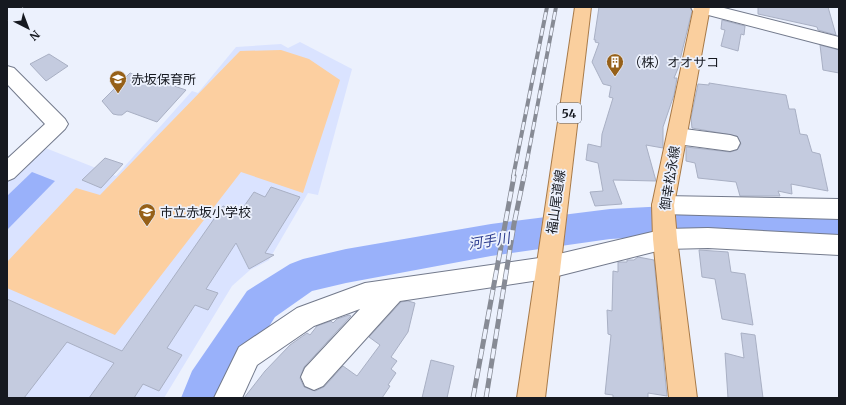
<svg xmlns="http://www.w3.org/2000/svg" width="846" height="405" viewBox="0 0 846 405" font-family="Merriweather,'Noto Sans JP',serif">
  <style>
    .built { fill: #dae3ff }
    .green { fill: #fccfa0 }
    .water { fill: #99b1fa }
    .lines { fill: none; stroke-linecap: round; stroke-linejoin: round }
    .river { fill: #99b1fa; fill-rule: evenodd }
    .building { fill: #c4cbdf; stroke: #a9b0c4 }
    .minor-casing { stroke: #737a8c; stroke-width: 2 }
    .major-casing { stroke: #a87a48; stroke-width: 2 }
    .minor { fill: #fff; fill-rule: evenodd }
    .major { fill: #facf9e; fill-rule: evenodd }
    .rail-far1-casing { stroke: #878b95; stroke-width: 4 }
    .rail-casing { stroke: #878b95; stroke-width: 5 }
    .rail-far1 { stroke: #ecf1fd; stroke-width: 2.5; stroke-dasharray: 8; stroke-linecap: butt }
    .rail { stroke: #ecf1fd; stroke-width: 3.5; stroke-dasharray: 10; stroke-linecap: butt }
    .labels { text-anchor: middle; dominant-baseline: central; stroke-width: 3.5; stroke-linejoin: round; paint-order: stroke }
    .shield { fill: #ecf1fd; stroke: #565a62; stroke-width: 1 }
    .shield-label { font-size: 12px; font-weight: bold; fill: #161920 }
    .poi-label { font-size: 13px; fill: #161920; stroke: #ecf1fd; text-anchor: start }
    .street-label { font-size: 13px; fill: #161920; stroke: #ecf1fd }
    .water-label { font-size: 14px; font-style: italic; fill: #2a3a8d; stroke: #ecf1fd }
  </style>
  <rect width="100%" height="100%" fill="#ecf1fd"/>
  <path class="built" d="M300,42l52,27 -34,126 -10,-2 -39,67 -19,10 -18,16 -68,112h-157v-218l36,-33 73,29 76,-85 6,2 38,-46 45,-3 7,4z"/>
  <path class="green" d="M281,50l28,9 31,21 -37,113 -62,-21 -126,163 -108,-47v-26l69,-74 24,7 140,-144z"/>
  <path class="water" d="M32,172l23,9 -48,49v-34z"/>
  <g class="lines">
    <path class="river" d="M706,204l133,7v30l-133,-7 -96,5 -119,17 -145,27 -34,8 -37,26 -51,81h-43l11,-27 55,-80 43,-27 13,-5 43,-10 145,-25 119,-15z"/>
  </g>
  <g class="building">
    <path d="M599,7h91l2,4 -12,49 1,1 -7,17h3l-3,17 -11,32v21l-17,-3 10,36 -43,-1 9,24 -27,2 -5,-14 13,-1 -5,-28 -12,-3 2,-16 13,3 1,-13 11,-36 -4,-1 2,-11 -8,-2 -11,-22 7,-19 -4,-1 1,-2h-2z"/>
    <path d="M758,7h70l8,28 -18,-5 -1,-3 -4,-1 -55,-12z"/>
    <path d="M722,20l23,6 -1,9 -3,-1 -3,17 -17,-5 4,-16 -4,-1z"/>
    <path d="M820,45l19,5v23l-16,-3z"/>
    <path d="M49,54l19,12 -22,15 -16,-17z"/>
    <path d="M130,73l24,8 2,-1 30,10 -29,32 -30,-11 -5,4h-4l-5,-1 -11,-13z"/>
    <path d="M709,83l77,12 3,14h6l5,25 7,1 5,17 8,2 8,37 -37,-7 1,10 -14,-3 2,5h-40l-4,-14 -38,-4 -3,-15 -9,-2v-14l44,5 7,-2 4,-6 -4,-8 -45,-8 -1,-10 7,-34 11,1z"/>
    <path d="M105,158l18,6 -22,24 -19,-8z"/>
    <path d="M271,187l29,10 -35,56 9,2 -25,14 -13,-26 -30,46 12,4 -10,17 -13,-5 -28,43 15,7 -23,36 -16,-7 -9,14h-45l25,-35 -47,-21 -43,56h-17v-99l115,52 101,-145 17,6 14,-20 11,5z"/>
    <path d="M699,250l29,2 3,20 14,2 8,51 -31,-6 -7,-40 -13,-2z"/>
    <path d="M638,257l16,3 13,136 -19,-3v5h-35v-3l-8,-1 6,-59 -3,-1 -1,-24 5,1 1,-40 5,1v-10h9v-2h7z"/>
    <path d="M408,301l7,2 -7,29 -17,25 6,4 -6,8 5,4 -8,12 2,1 -8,12h-138l21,-27 25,-26 17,-12 3,2 7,-9 14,-5 2,2 4,-4 12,-4 2,1 -47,51 -4,11 4,9 11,4 9,-4 19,-21 14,10 23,-31 -11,-8 32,-35z"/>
    <path d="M741,333l14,2 8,63h-35l-3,-45 19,5z"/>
    <path d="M431,360l23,6 -7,32h-25z"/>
  </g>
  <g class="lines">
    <g class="minor-casing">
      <g id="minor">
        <path d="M691,7h29l119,30v12l-146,-38z"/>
        <path d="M7,66l7,2 51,51 3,5 -3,5 -51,49 -7,3v-22l38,-35 -38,-40z"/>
        <path d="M677,128l53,7 7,2 3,6 -3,6 -7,2 -53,-7 -7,-2 -3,-6 3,-6z"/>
        <path d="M663,196l176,3v20l-176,-5 -8,-2 -3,-7 3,-7z"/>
        <path d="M708,228l131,7v20l-131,-7 -43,1 -119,30 -146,22 -77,85 -9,4 -9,-4 -4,-9 4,-9 55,-59 -46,17 -57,39 -15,33h-28l25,-51 58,-39 68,-25 181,-26 119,-28z"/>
      </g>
    </g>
    <g class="major-casing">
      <g id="major">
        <path d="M575,7h16l-46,391h-28z"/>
        <path d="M694,7h16l-36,198 3,34 20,159h-28l-16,-159 -1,-34z"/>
      </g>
    </g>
    <use href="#minor" class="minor"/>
    <use href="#major" class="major"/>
    <g class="rail-far1-casing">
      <g id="rail-far1">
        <path d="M513,177l34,-170"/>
        <path d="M524,177l32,-170"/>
      </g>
    </g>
    <g class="rail-casing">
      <g id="rail">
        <path d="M473,398l41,-222"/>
        <path d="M486,398l28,-174 10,-48"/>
      </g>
    </g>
    <use href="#rail-far1" class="rail-far1"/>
    <use href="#rail" class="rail"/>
  </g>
  <defs>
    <g id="building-pin" transform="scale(0.9)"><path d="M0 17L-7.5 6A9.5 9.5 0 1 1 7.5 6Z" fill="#966018" stroke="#ecf1fd"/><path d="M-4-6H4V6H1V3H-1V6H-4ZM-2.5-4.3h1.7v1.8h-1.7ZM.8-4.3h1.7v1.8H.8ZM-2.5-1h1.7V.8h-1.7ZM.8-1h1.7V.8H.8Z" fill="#fff"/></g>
    <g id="school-pin" transform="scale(0.9)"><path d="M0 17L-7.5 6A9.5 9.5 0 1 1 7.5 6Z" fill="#966018" stroke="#ecf1fd"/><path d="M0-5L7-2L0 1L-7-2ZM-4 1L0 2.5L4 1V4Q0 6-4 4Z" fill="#fff"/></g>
  </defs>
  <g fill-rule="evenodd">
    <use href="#building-pin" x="615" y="62"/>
    <use href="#school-pin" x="118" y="79"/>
    <use href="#school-pin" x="147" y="212"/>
  </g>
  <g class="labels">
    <rect class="shield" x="557" y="103" width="24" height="20" rx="3"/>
    <g class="shield-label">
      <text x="569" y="113">54</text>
    </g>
    <g class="poi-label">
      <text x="628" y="62">（株）オオサコ</text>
      <text x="131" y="79">赤坂保育所</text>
      <text x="160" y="212">市立赤坂小学校</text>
    </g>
    <g class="street-label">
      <text transform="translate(670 178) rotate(-81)">御幸松永線</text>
      <text transform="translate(556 202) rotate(-82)">福山尾道線</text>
    </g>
    <g class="water-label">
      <text transform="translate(489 241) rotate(-9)">河手川</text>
    </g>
  </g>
  <rect width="846" height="405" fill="none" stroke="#161920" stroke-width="16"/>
  <g transform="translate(28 28) rotate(138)" stroke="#ecf1fd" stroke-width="3" paint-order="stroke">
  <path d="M0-3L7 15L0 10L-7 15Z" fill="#161920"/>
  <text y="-6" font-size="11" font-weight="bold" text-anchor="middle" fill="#161920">N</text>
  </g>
</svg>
